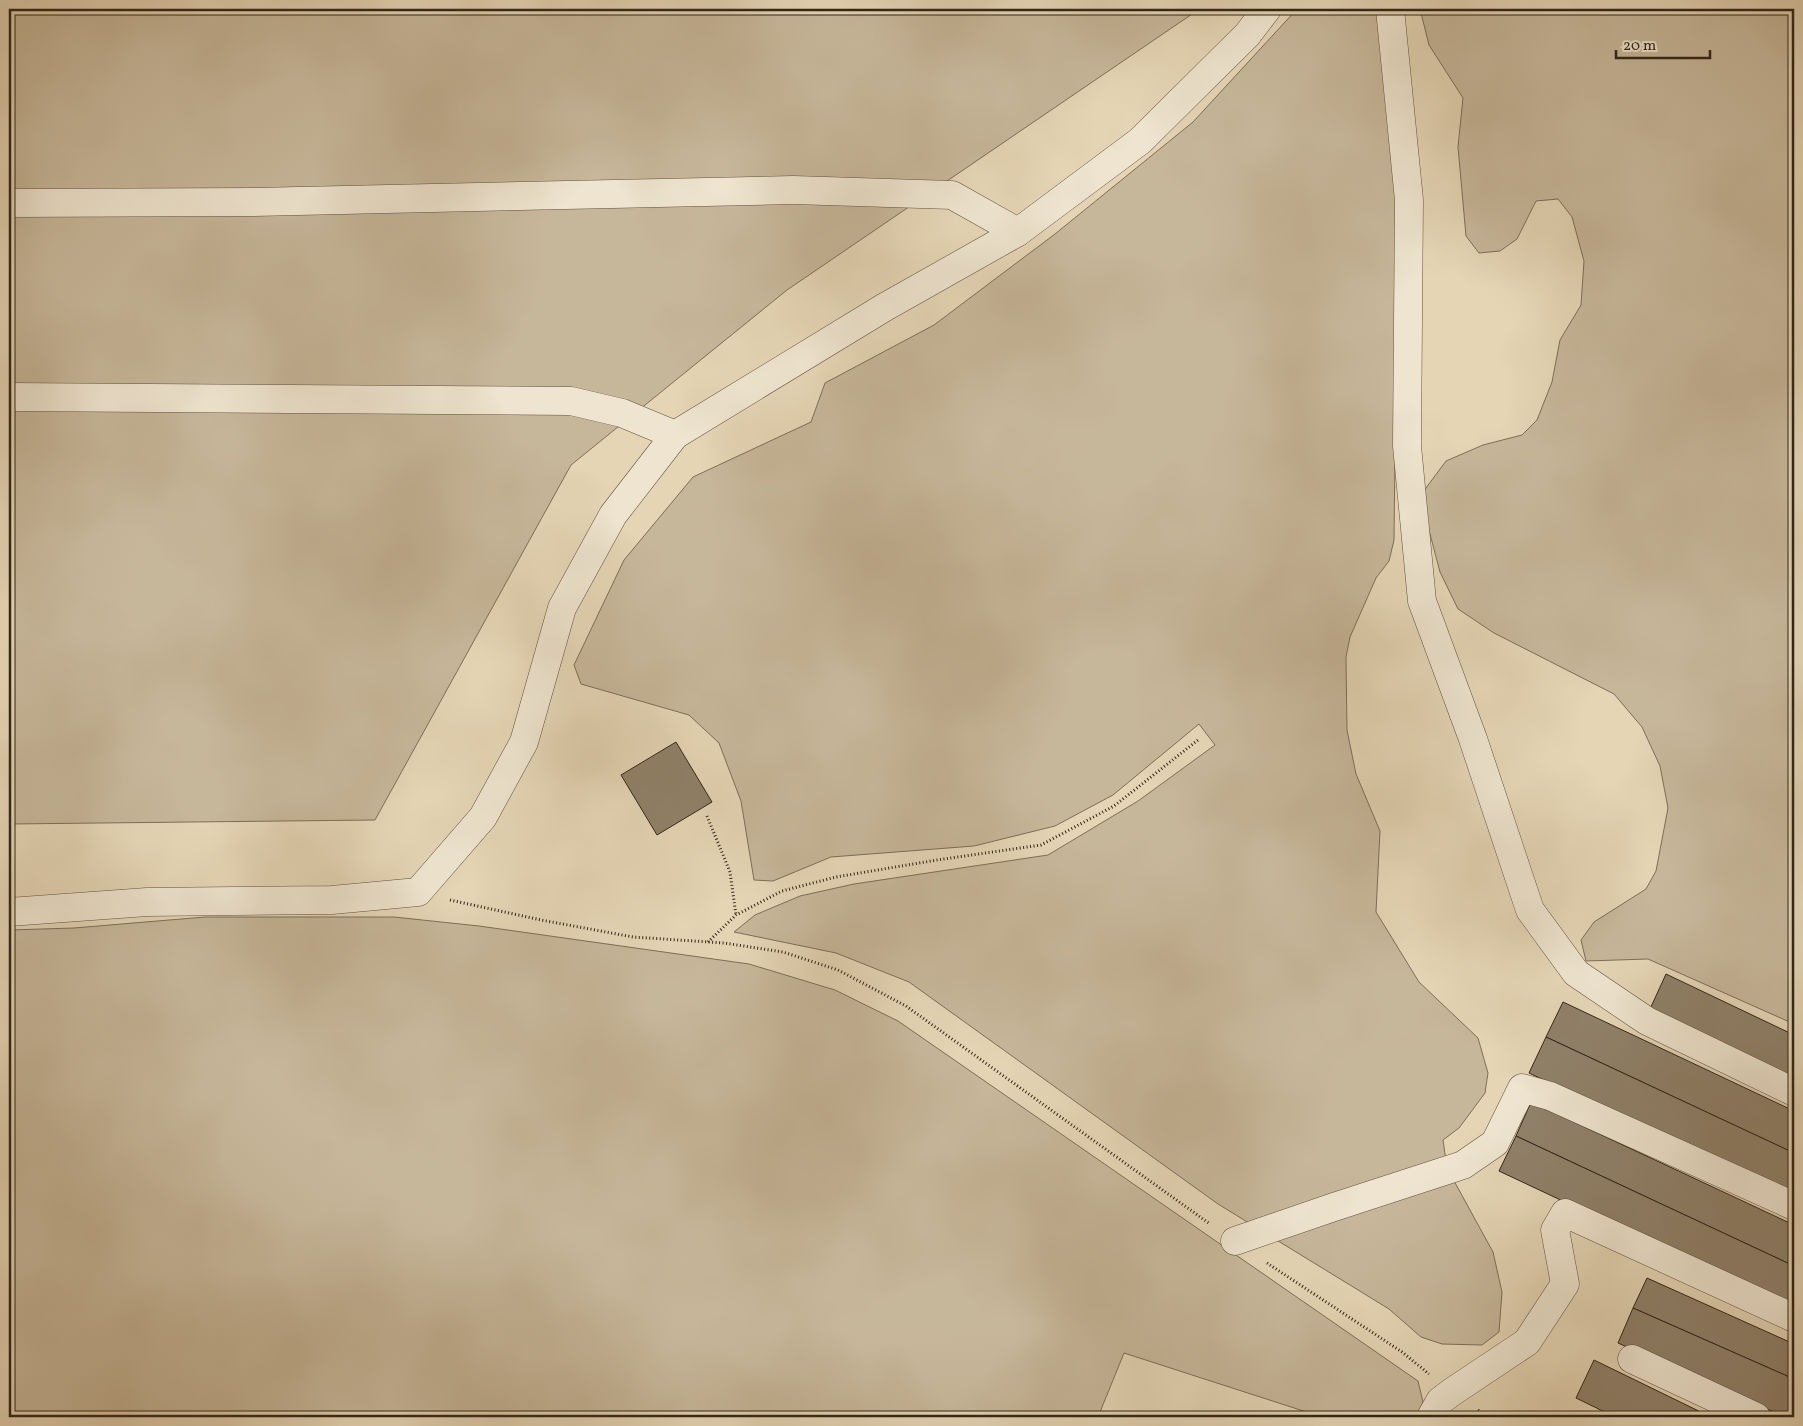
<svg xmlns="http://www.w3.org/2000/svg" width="1803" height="1426" viewBox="0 0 1803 1426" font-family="Vollkorn,serif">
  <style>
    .green { fill: #c7b79a; stroke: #7d6e5a }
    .building { fill: #90816a; stroke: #332619 }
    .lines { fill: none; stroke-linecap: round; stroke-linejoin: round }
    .minor-casing { stroke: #605240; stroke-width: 29 }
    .path { stroke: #332619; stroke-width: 3; stroke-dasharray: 1 2.5; stroke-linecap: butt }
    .minor { stroke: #eee4cf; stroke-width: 28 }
  </style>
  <rect width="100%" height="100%" fill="#e5d5b5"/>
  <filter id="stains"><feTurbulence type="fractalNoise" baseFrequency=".004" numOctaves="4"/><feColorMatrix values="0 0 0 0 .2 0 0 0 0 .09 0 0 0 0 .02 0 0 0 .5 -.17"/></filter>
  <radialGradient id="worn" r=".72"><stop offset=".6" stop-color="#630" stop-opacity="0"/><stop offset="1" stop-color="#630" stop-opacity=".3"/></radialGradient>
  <g class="green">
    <path d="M9,9h1187l2,1 -411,280 -216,175 -196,355 -366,4z"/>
    <path d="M1297,9h79l22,180 -4,351 -5,21 -13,17 -26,59 -4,20 1,73 9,44 24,57 -4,81 43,70 59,56 10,35 -3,20 -26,35 -16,12 3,21 7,18 40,73 9,40 -3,40 -17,13 -40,-1 -21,-7 -32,-28 -171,-105 -309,-222 -73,-29 -102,-21 21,-17 45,-19 54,-12 194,-29 90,-54 77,-56 -16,-21 -86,71 -58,31 -81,20 -143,11 -58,24 -19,-1 -13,-79 -22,-58 -30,-28 -108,-31 -7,-19 50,-105 69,-83 118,-55 14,-39 109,-58 121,-91 138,-112z"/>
    <path d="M1420,9h374v1015l-146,-65 -62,2 -5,-21 13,-18 52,-33 10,-18 12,-63 -8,-42 -18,-39 -28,-33 -120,-61 -36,-24 -18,-37 -20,-76 26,-35 37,-16 39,-10 15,-15 15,-38 8,-42 21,-35 3,-44 -12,-44 -14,-18 -22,2 -19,38 -17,12 -21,2 -13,-17 -8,-89 5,-49 -34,-53z"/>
    <path d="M205,917h189l85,9 270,38 86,26 63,31 520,360 5,21 -6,15h-95l-198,-64 -26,64h-1089v-487l65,-2z"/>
  </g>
  <g class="building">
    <path d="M676,742l36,60 -55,33 -36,-60z"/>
    <path d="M1666,974l128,61v42l-144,-68z"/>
    <path d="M1563,1002l231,109v42l-248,-116z"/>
    <path d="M1546,1037l248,116v44l-265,-124z"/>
    <path d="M1531,1102l263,123v41l-278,-130z"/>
    <path d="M1516,1136l278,130v44l-295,-139z"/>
    <path d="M1647,1278l147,66v35l-161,-71z"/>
    <path d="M1633,1308l161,71v38h-9l-167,-74z"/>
    <path d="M1594,1360l117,57h-96l-39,-19z"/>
  </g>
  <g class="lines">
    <g class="minor-casing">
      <g id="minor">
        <path d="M1390,9l19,191 -2,246 15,155 51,138 57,171 46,63 71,48 147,71"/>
        <path d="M9,203l245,-1 539,-12 159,5 66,37"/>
        <path d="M9,397l562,4 51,12 53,22"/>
        <path d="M9,912l138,-10 185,-2 86,-8 65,-75 41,-75 38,-134 51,-93 62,-80 210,-128 133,-75 122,-91 107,-106 20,-26"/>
        <path d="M1235,1241l99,-34 129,-42 32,-22 27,-55 28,8 244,110"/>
        <path d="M1632,1359l124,58"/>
        <path d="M1431,1417l9,-16 12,-9 75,-50 38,-58 -10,-54 10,-17 229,105"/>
      </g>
    </g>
    <g class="path">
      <path d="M707,816l23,56 6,43"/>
      <path d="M450,900l91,20 92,17 91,6 59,9 55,18 68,36 304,218"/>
      <path d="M708,942l28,-27 46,-24 54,-14 101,-17 104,-15 73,-39 84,-66"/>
      <path d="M1267,1263l135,89 27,22"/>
      <path d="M1478,1410l10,7"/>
    </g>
    <use href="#minor" class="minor"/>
  </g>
  <rect width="1803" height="1426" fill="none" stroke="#e5d5b5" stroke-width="30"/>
  <rect x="10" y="10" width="1783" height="1406" fill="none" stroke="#332619" stroke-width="2.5"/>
  <rect x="15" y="15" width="1773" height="1396" fill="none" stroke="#332619"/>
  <path d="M1616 50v8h94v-8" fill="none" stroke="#332619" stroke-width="2.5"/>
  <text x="1623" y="50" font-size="15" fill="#332619" stroke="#eee4cf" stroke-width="4" paint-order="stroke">20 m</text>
  <rect width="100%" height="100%" filter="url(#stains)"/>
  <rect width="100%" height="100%" fill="url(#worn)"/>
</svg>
